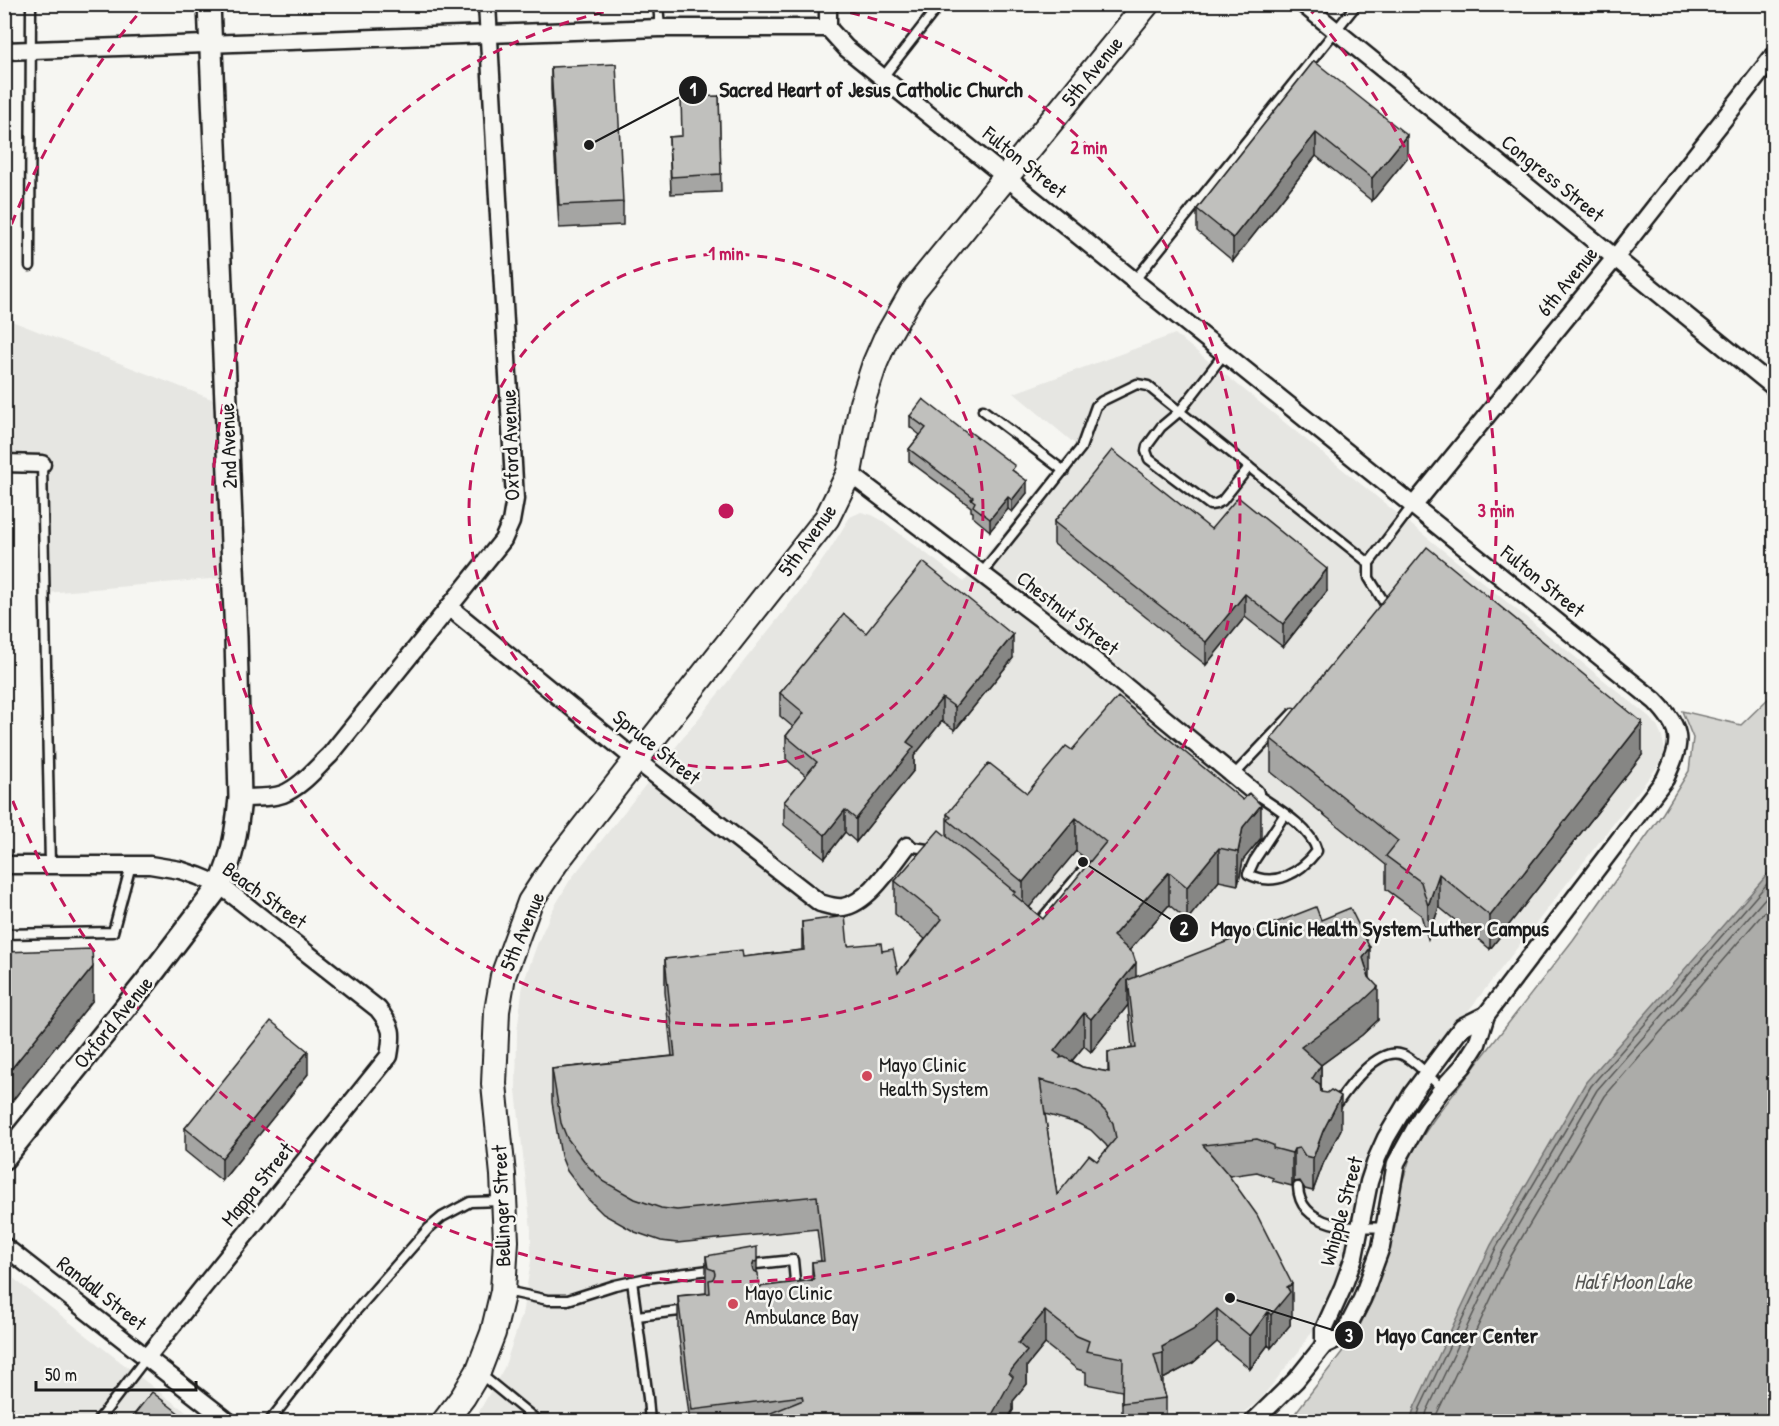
<svg xmlns="http://www.w3.org/2000/svg" width="1779" height="1426" viewBox="0 0 1779 1426" font-family="'Patrick Hand',sans-serif">
  <style>
    .built { fill: #e6e6e2 }
    .green { fill: #d6d6d2; stroke: #797977; stroke-width: 1.5 }
    .water { fill: #acaca9; stroke: #727271; stroke-width: 1.5 }
    .lines { fill: none; stroke-linecap: round; stroke-linejoin: round }
    .shore { stroke: #565654; stroke-width: 1.5 }
    .service-casing { stroke: #1c1c1c; stroke-width: 13 }
    .minor-casing { stroke: #1c1c1c; stroke-width: 21 }
    .tertiary-casing { stroke: #1c1c1c; stroke-width: 26 }
    .secondary-casing { stroke: #1c1c1c; stroke-width: 28 }
    .service { stroke: #f6f6f2; stroke-width: 8 }
    .minor { stroke: #f6f6f2; stroke-width: 16 }
    .tertiary { stroke: #f6f6f2; stroke-width: 21 }
    .secondary { stroke: #f6f6f2; stroke-width: 24 }
    .wall { fill: #a5a5a3; stroke: #1c1c1c; stroke-width: 1.5; fill-rule: evenodd }
    .shaded-wall { fill: #868684; stroke: #1c1c1c; stroke-width: 1.5 }
    .building { fill: #c0c0bd; stroke: #1c1c1c; stroke-width: 1.5; fill-rule: evenodd }
    .ring { fill: none; stroke: #c2185b; stroke-width: 3; stroke-dasharray: 10 8 }
    .poi-dot { fill: #d1495b; stroke: #f6f6f2; stroke-width: 2 }
    .labels { text-anchor: middle; dominant-baseline: central; stroke-width: 5; stroke-linejoin: round; paint-order: stroke }
    .street-label { font-size: 21px; fill: #1c1c1c; stroke: #f6f6f2 }
    .poi-label { font-size: 21px; fill: #1c1c1c; stroke: #f6f6f2; text-anchor: start }
    .water-label { font-size: 22px; font-style: italic; fill: #565654; stroke: #f6f6f2 }
    .centre { fill: #c2185b; stroke: #f6f6f2; stroke-width: 3 }
    .ring-label { font-size: 18px; text-anchor: middle; font-weight: bold; fill: #c2185b; stroke: #f6f6f2; stroke-width: 5; stroke-linejoin: round; paint-order: stroke }
    .leader { fill: none; stroke: #1c1c1c; stroke-width: 2 }
    .callout-dot { fill: #1c1c1c; stroke: #f6f6f2; stroke-width: 2 }
    .mark-label { font-size: 18px; text-anchor: middle; font-weight: bold; fill: #fff }
    .callout-label { font-size: 22px; text-anchor: middle; font-weight: bold; fill: #1c1c1c; stroke: #f6f6f2; stroke-width: 5; stroke-linejoin: round; paint-order: stroke }
  </style>
  <rect width="100%" height="100%" fill="#f6f6f2"/>
  <filter id="ink" filterUnits="userSpaceOnUse"><feTurbulence type="fractalNoise" baseFrequency=".0167" numOctaves="2"/><feDisplacementMap in="SourceGraphic" scale="12" xChannelSelector="R" yChannelSelector="G"/><feConvolveMatrix kernelMatrix="1 2 1 2 8 2 1 2 1" color-interpolation-filters="sRGB"/></filter>
  <g filter="url(#ink)">
    <g class="built">
      <path d="M4,318l223,87 7,172 -187,16 -5,-129 -37,-1z"/>
      <path d="M1175,334l472,381 9,9 6,13 2,9v9l-6,11 -261,337 -13,26 -40,137 -18,41 -13,23 -13,20 -41,51 -27,20 -759,1 31,-54 18,-53 9,-54v-31l-15,-140 1,-58 6,-48 15,-42 14,-31 18,-31 237,-298 22,-31 21,-34 11,-5 11,3 11,6 81,61 111,-138 -61,-51z"/>
      <path d="M4,1271l154,120 40,30h-193z"/>
    </g>
    <path class="green" d="M1774,693v176l-359,537 -5,15 -115,1 1,-10 59,-77 19,-38 13,-45 13,-63 12,-37 22,-33 139,-179 90,-127 26,-42 4,-33 -11,-27 59,14z"/>
    <path class="water" d="M1774,867v554h-364l5,-15 76,-161 95,-163z"/>
    <g class="lines">
      <g class="shore">
        <path d="M1416,1422l4,-14 76,-160 95,-162 183,-210"/>
        <path d="M1424,1422l3,-11 76,-160 94,-161 177,-202"/>
        <path d="M1433,1422l78,-166 94,-160 169,-195"/>
      </g>
      <g class="service-casing">
        <g id="service">
          <path d="M658,4l2,24"/>
          <path d="M883,77l57,-73"/>
          <path d="M30,266l1,-262"/>
          <path d="M1134,281l223,-277"/>
          <path d="M1224,354l-44,57 -19,16 -14,19 -1,5 3,8 61,46 6,-1 6,-3 27,-34"/>
          <path d="M983,410l81,61"/>
          <path d="M42,464l8,401"/>
          <path d="M981,574l100,-126 15,-42 6,-5 35,-17 11,2 6,5 215,172"/>
          <path d="M1385,609l2,-2 -18,-29v-15l44,-58"/>
          <path d="M1234,775l59,-62"/>
          <path d="M1255,793c20,14 56,34 62,58 -17,22 -42,37 -69,23l6,-13 31,-47"/>
          <path d="M907,846l20,3 6,3"/>
          <path d="M1035,927l48,-57"/>
          <path d="M4,934l109,-2 18,-67"/>
          <path d="M1336,1105c12,-17 42,-60 67,-50 13,6 29,24 39,34"/>
          <path d="M1298,1187c2,41 56,42 87,40"/>
          <path d="M747,1265l46,-5 3,31"/>
          <path d="M632,1281l16,117 2,24"/>
          <path d="M506,1291l42,9h20l47,-15 32,-7 70,-9"/>
          <path d="M637,1316l51,-6"/>
          <path d="M479,1373l60,49"/>
          <path d="M97,1422l50,-65"/>
          <path d="M269,1422l86,-110 74,-84 13,-11 28,-15 32,-1"/>
        </g>
      </g>
      <g class="minor-casing">
        <g id="minor">
          <path d="M828,4v24"/>
          <path d="M1303,4l471,383"/>
          <path d="M4,51l656,-23h168l18,20 809,653c29,30 27,41 10,78l-179,236 -9,29 -14,22 -21,23 -20,27 -26,47 -15,84 -19,52 -19,37 -19,9 -28,35 -43,42"/>
          <path d="M4,463l38,1"/>
          <path d="M849,473l225,171 181,149"/>
          <path d="M1414,505l201,-247 159,-203"/>
          <path d="M449,607l187,153 184,143c7,2 15,5 23,4 25,-4 49,-42 64,-61"/>
          <path d="M240,798c13,-1 30,1 43,-4 18,-7 33,-26 47,-39l173,-215 8,-18 4,-23 -28,-495"/>
          <path d="M4,865h146l30,5 18,6 22,9 158,124c15,19 15,23 11,47l-242,301"/>
          <path d="M4,1246l225,176"/>
          <path d="M1324,1345v-16l19,-42 11,-30 15,-75 8,-24 9,-20 26,-44 50,-67 24,-12"/>
        </g>
      </g>
      <g class="tertiary-casing">
        <path id="tertiary" d="M4,1158l142,-176 74,-97c13,-28 17,-57 20,-87l-4,-161 -27,-633"/>
      </g>
      <g class="secondary-casing">
        <path id="secondary" d="M444,1422l19,-25 15,-25 15,-39 10,-42 3,-50 -3,-66 -9,-91 3,-73 6,-35 27,-74 25,-38 81,-104 191,-242 22,-45 13,-70 13,-40 10,-23 28,-49 234,-287"/>
      </g>
      <use href="#service" class="service"/>
      <use href="#minor" class="minor"/>
      <use href="#tertiary" class="tertiary"/>
      <use href="#secondary" class="secondary"/>
    </g>
    <g class="wall">
      <path d="M1314,61l93,97 -35,43 -56,-45 -83,105 -36,-30v-22z"/>
      <path d="M551,67l72,135v23l-64,3 -8,-138z"/>
      <path d="M719,96l2,96 -50,2 -2,-57 13,-1z"/>
      <path d="M910,416l105,56 12,21 -15,19 -4,-3 -18,22 -17,-14v-5l-2,-1v-4l-62,-46v-12l11,-14 -10,-8z"/>
      <path d="M1054,522l157,7 116,62 -44,56 -38,-30 -39,48 -152,-121z"/>
      <path d="M866,633l147,25 -58,72 -13,-9 -28,35v14l-58,72 -11,-10 -20,26 -41,-33v-23l22,-26 -20,-17v-23l7,-9 -13,-11v-23z"/>
      <path d="M1271,739l371,16 -152,194 -51,-42 -11,32 -7,-24 -35,-26v-24l-115,-93z"/>
      <path d="M1072,750l189,88 -18,22 -5,25 -19,-4 -32,39 -18,-15 -40,46 7,26 185,-57 49,58 8,42 -16,15 -41,30v27l20,37 -18,35 -10,27 -8,-2 -5,-8 -6,1 -2,4 -19,-5v-3l-16,-6 -28,4 63,141 -2,2v6l-19,23 -3,-3 -18,24 -33,-27 -24,21 -30,16v8l3,11v24h-44v-31l-36,-7v-12l-9,-3 -32,-25 -18,22v18l-14,17v9l-7,12h-316l-12,-93v-33l28,-3v-37l51,17 2,14 53,-7v-18l9,-1 -4,-32 -140,14 -16,-2 -26,-9 -32,-18 -15,-15 -21,-28 -6,-15 -9,-54v-33l120,-13 -7,-64v-33l78,-2 59,-7v-28l46,24 34,5 16,22 27,-34 -30,-25v-33l52,-45v-22l80,-21zM1076,851l14,11 -47,57 -14,-12zM1128,1005l4,43 -24,4v20l-26,-5 -10,-6 12,-15 7,6zM1045,1114l32,9 14,7 15,15 2,3 -11,13 -40,34z"/>
      <path d="M4,952l89,48 -85,106h-4z"/>
      <path d="M308,1074l-86,107 -37,-30v-23z"/>
    </g>
    <g class="shaded-wall">
      <path d="M1316,133v23l-83,105v-23z"/>
      <path d="M1407,135v23l-35,43v-23z"/>
      <path d="M1027,481v12l-15,19v-12z"/>
      <path d="M1008,497v12l-18,22v-12z"/>
      <path d="M1327,569v22l-44,56v-23z"/>
      <path d="M1245,594v23l-39,48v-23z"/>
      <path d="M1013,635v23l-58,72v-23z"/>
      <path d="M942,698v23l-28,35v14l-58,72v-23l51,-77z"/>
      <path d="M1642,722v33l-152,194v-33z"/>
      <path d="M1261,805v33l-18,22 -5,25v-33l5,-25z"/>
      <path d="M845,810v22l-20,26v-23z"/>
      <path d="M1076,818v33l-53,64v-33z"/>
      <path d="M1219,848v33l-32,39v-33z"/>
      <path d="M1169,872v33l-56,64v-33z"/>
      <path d="M1439,874v33l-11,32v-33z"/>
      <path d="M1370,948v33l-7,-23z"/>
      <path d="M1136,963v33l-8,-16v25l-37,47v-33z"/>
      <path d="M93,967v33l-85,106v-33z"/>
      <path d="M1378,987v33l-16,15 -41,30v33l-9,-19 -11,-32z"/>
      <path d="M1084,1013v33l-23,28 -7,-23z"/>
      <path d="M308,1051v23l-86,107v-23z"/>
      <path d="M1341,1096v33l-18,35 -10,27v-33l10,-27z"/>
      <path d="M1294,1149v33l-2,4v-33z"/>
      <path d="M757,1261v33l-5,-27 2,-5z"/>
      <path d="M1292,1284v33l-2,2v6l-19,23v-33l16,-28z"/>
      <path d="M1217,1309v33l-24,21 -30,16v-26l-1,-6z"/>
      <path d="M1045,1311v33l-18,22v18l-14,17v9l-7,12h-18l21,-49 9,-30z"/>
      <path d="M1268,1312v33l-18,24v-33z"/>
    </g>
    <g class="building">
      <path d="M1314,61l93,74 -35,43 -56,-45 -83,105 -36,-29z"/>
      <path d="M616,64l7,138 -64,3 -8,-138z"/>
      <path d="M719,96l2,78 -50,3 -2,-40 13,-1 -1,-39z"/>
      <path d="M923,399l46,36 1,-3 45,34 -3,4 15,11 -15,19 -4,-3 -18,22 -17,-13 2,-4 -4,-3 2,-2 -64,-48 17,-21 -16,-12z"/>
      <path d="M1112,450l99,79 27,-32 89,72 -44,55 -38,-30 -39,48 -152,-120z"/>
      <path d="M1427,547l215,175 -152,194 -51,-42 -11,32 -7,-24 -35,-26 12,-15 -127,-102z"/>
      <path d="M923,562l90,73 -58,72 -13,-9 -35,44 7,5 -58,72 -11,-9 -20,25 -41,-33 33,-40 -31,-26 18,-23 -24,-20 64,-79 22,19z"/>
      <path d="M1118,697l125,103 6,-7 12,12 -18,22 -5,25 -19,-4 -32,39 -18,-15 -56,64 20,18 3,9 -45,56 -7,-6 -30,38 7,5 -1,2 4,-1 18,10 27,5 -1,-20 28,-4 -8,-68 188,-73 5,13 29,-12 20,40 -7,10 6,19 9,10 -16,15 -61,45 20,18 -9,14 8,5 1,8 6,1 4,-3 10,6 -18,35 -10,27 -8,-2 -5,-8 -6,1 -2,4 -19,-5v-3l-16,-6 -54,6 24,28 30,42 35,69 -5,3 3,5 -19,23 -3,-3 -18,24 -33,-27 -24,21 -31,17 1,6 -9,2 12,43 -44,5 1,-45 -37,-7 3,-10 -12,-5 -32,-25 -27,32 9,8 -18,22 4,4 -25,45h-239l54,-22 -1,-4 -110,14 -14,-114 32,-3 -1,-13 4,-1 2,-5 -1,-4 -6,-2 -2,-12 51,-9v14l-3,1 -2,5 1,4 5,2 1,14 55,-7 -2,-18 12,-1 -7,-65 -140,14 -16,-2 -26,-9 -32,-18 -15,-15 -21,-28 -6,-15 -9,-54 123,-13 -10,-97 77,-9 1,7 61,-7 -2,-28 43,-6 3,30 33,-3 1,8 11,-2 5,24 44,-54 -47,-38 44,-51 76,62 -2,2 30,25 63,-77 -30,-24 -53,64 -75,-62 3,-3 -4,-3 42,-51 38,30 39,-47 6,4zM1040,1080l37,10 14,7 15,15 7,11 3,15 -19,23 -8,-6 -32,40z"/>
      <path d="M92,949l1,18 -85,106h-4v-121z"/>
      <path d="M271,1021l37,30 -86,107 -37,-30z"/>
      <path d="M152,1392l38,30h-62z"/>
    </g>
  </g>
  <g class="ring">
    <circle cx="726" cy="511" r="257"/>
    <path d="M815 5A514 514 0 1 1 637 5"/>
    <path d="M5 241A770 770 0 0 1 145 6M1307 6A770 770 0 1 1 5 781"/>
  </g>
  <g class="poi-dot">
    <circle cx="867" cy="1076" r="6"/>
    <circle cx="733" cy="1304" r="6"/>
  </g>
  <g class="labels">
    <g class="street-label">
      <text transform="translate(1092 71) rotate(-51)">5th Avenue</text>
      <text transform="translate(1025 162) rotate(39)">Fulton Street</text>
      <text transform="translate(1553 178) rotate(39)">Congress Street</text>
      <text transform="translate(1567 281) rotate(-51)">6th Avenue</text>
      <text transform="translate(510 445) rotate(-92)">Oxford Avenue</text>
      <text transform="translate(228 446) rotate(-92)">2nd Avenue</text>
      <text transform="translate(807 540) rotate(-54)">5th Avenue</text>
      <text transform="translate(1543 581) rotate(39)">Fulton Street</text>
      <text transform="translate(1068 613) rotate(38)">Chestnut Street</text>
      <text transform="translate(657 747) rotate(39)">Spruce Street</text>
      <text transform="translate(265 895) rotate(36)">Beach Street</text>
      <text transform="translate(522 931) rotate(-67)">5th Avenue</text>
      <text transform="translate(113 1022) rotate(-51)">Oxford Avenue</text>
      <text transform="translate(257 1184) rotate(-51)">Mappa Street</text>
      <text transform="translate(501 1206) rotate(-92)">Bellinger Street</text>
      <text transform="translate(1341 1211) rotate(-75)">Whipple Street</text>
      <text transform="translate(102 1293) rotate(38)">Randall Street</text>
    </g>
    <g class="poi-label">
      <text x="879" y="1064">Mayo Clinic<tspan x="879" dy="24">Health System</tspan></text>
      <text x="745" y="1292">Mayo Clinic<tspan x="745" dy="24">Ambulance Bay</tspan></text>
    </g>
    <g class="water-label">
      <text x="1633" y="1281">Half Moon Lake</text>
    </g>
  </g>
  <circle cx="726" cy="511" r="9" class="centre"/>
  <g class="ring-label">
    <text x="1089" y="154">2 min</text>
    <text x="726" y="260">1 min</text>
    <text x="1496" y="517">3 min</text>
  </g>
  <path class="leader" d="M589 145L693 90M1083 862L1184 928M1230 1298L1349 1335"/>
  <g class="callout-dot">
    <circle cx="589" cy="145" r="6"/>
    <circle cx="1083" cy="862" r="6"/>
    <circle cx="1230" cy="1298" r="6"/>
    <circle cx="693" cy="90" r="15"/>
    <circle cx="1184" cy="928" r="15"/>
    <circle cx="1349" cy="1335" r="15"/>
  </g>
  <g class="mark-label">
    <text x="693" y="96">1</text>
    <text x="1184" y="935">2</text>
    <text x="1349" y="1342">3</text>
  </g>
  <g class="callout-label">
    <text x="871" y="97">Sacred Heart of Jesus Catholic Church</text>
    <text x="1380" y="936">Mayo Clinic Health System-Luther Campus</text>
    <text x="1457" y="1343">Mayo Cancer Center</text>
  </g>
  <rect width="1779" height="1426" fill="none" stroke="#f6f6f2" stroke-width="24"/>
  <rect x="12" y="12" width="1755" height="1402" fill="none" stroke="#1c1c1c" stroke-width="2" filter="url(#ink)"/>
  <path d="M36 1381v9h160v-9" fill="none" stroke="#1c1c1c" stroke-width="3"/>
  <text x="45" y="1381" font-size="18" fill="#1c1c1c" stroke="#f6f6f2" stroke-width="4.5" paint-order="stroke">50 m</text>
</svg>
